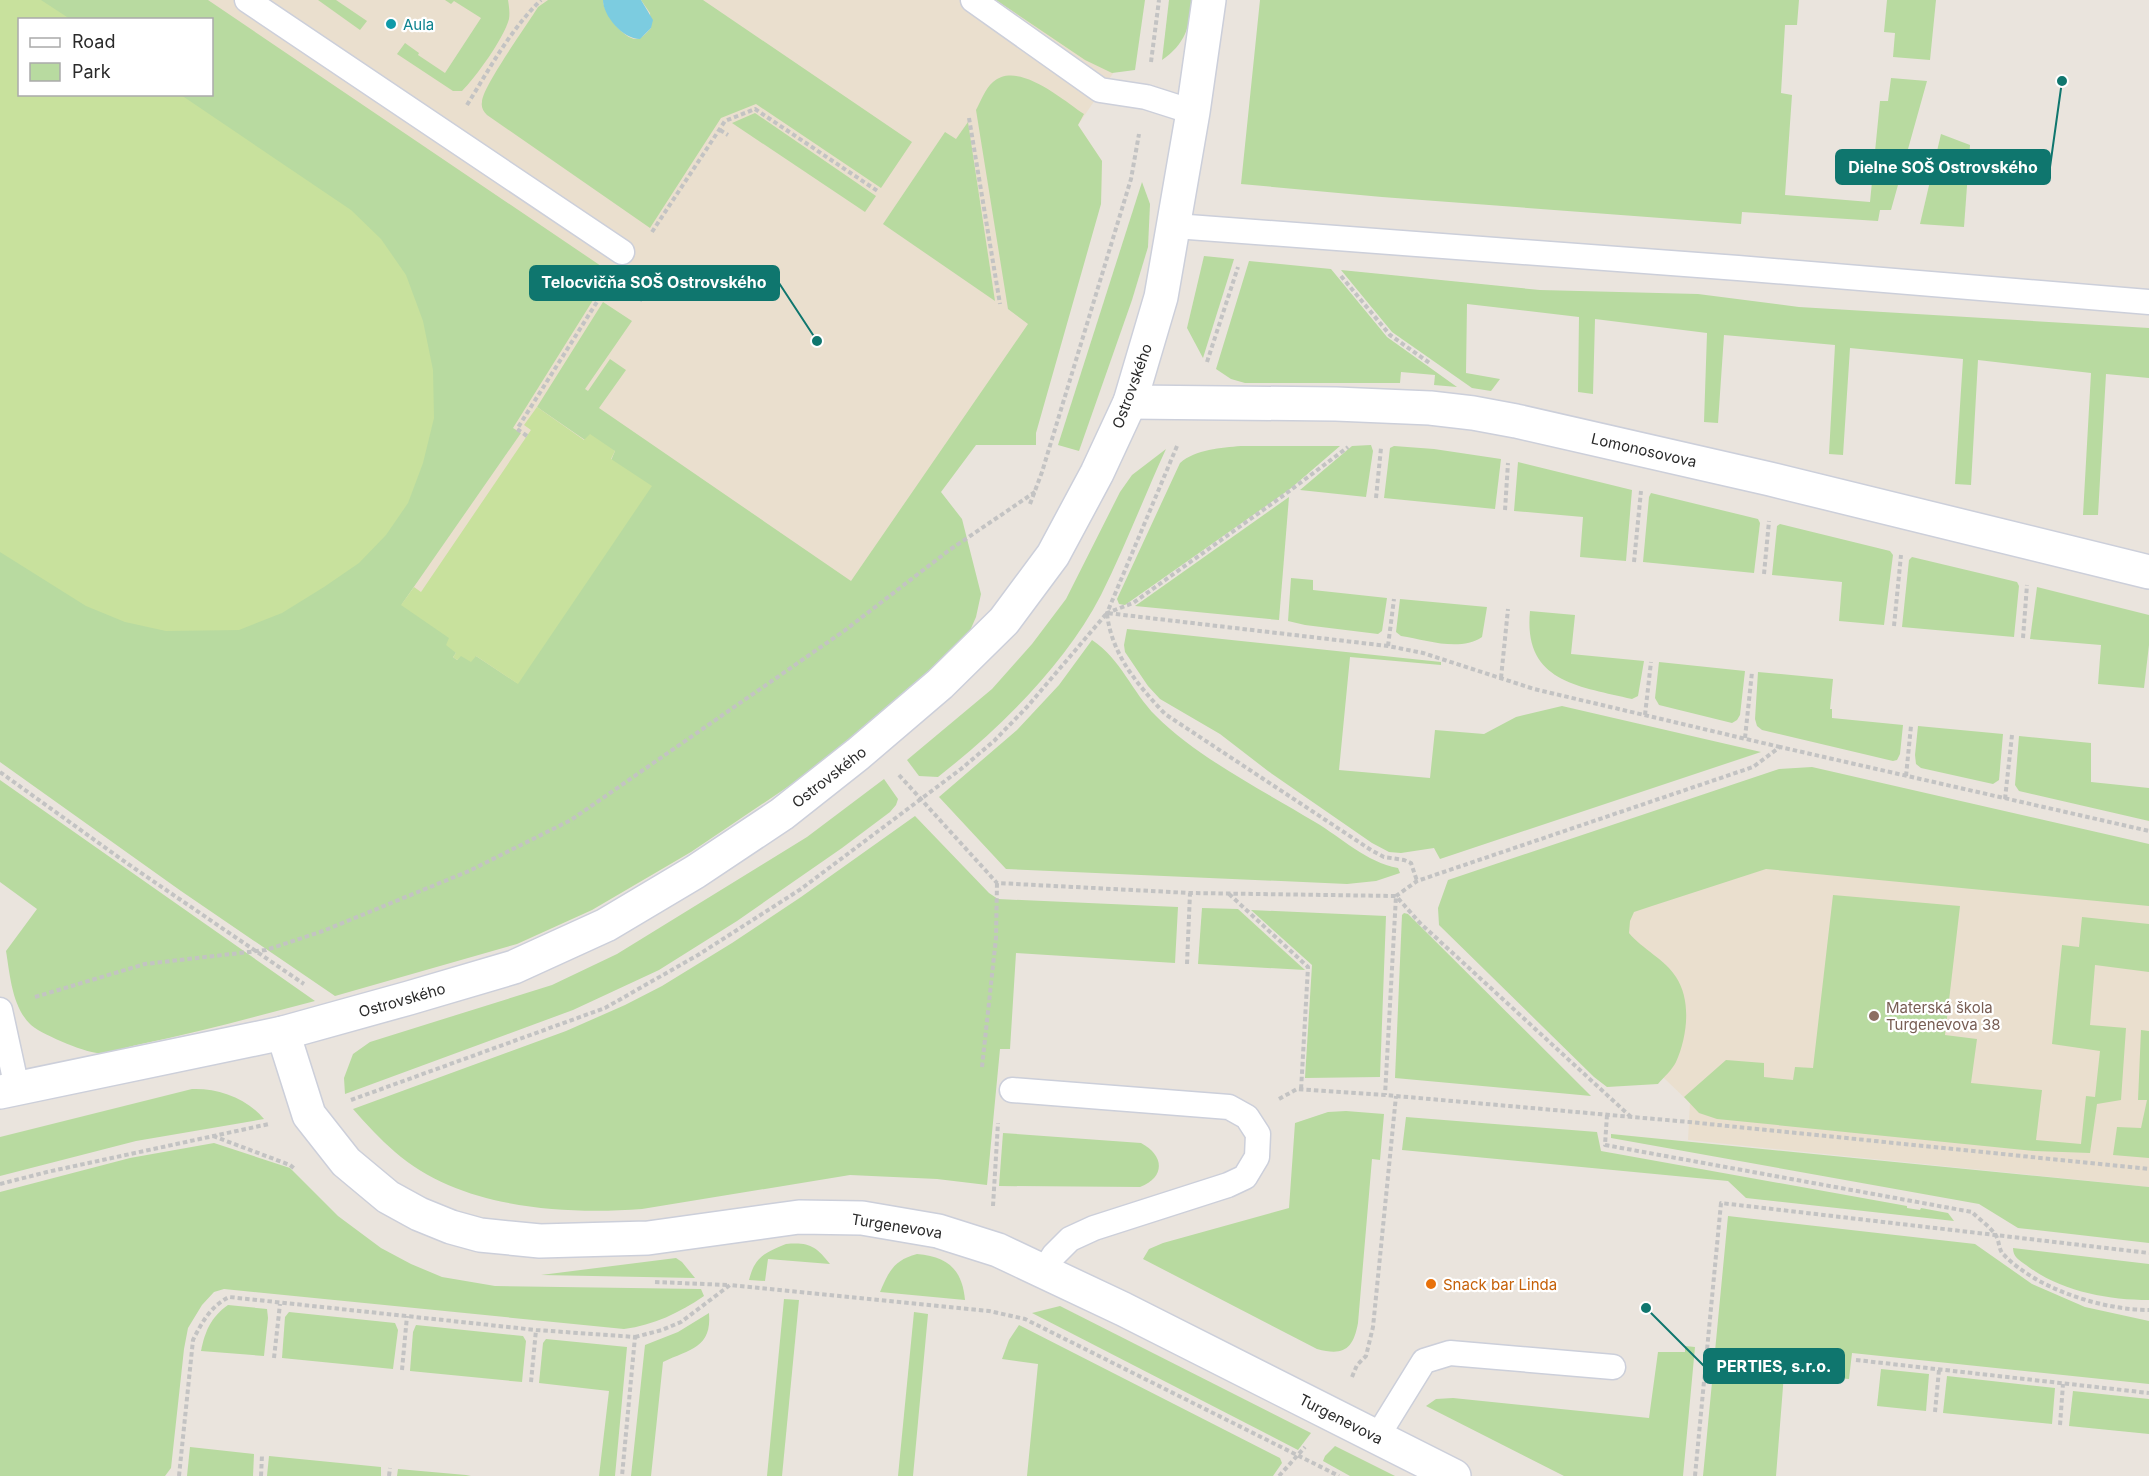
<svg xmlns="http://www.w3.org/2000/svg" width="2149" height="1476" viewBox="0 0 2149 1476" font-family="Inter,sans-serif">
  <style>
    .education { fill: #eadfce; fill-rule: evenodd }
    .green { fill: #b8daa0; fill-rule: evenodd }
    .pitch { fill: #c8e19d }
    .water { fill: #7ccce0 }
    .lines { fill: none; stroke-linecap: round; stroke-linejoin: round }
    .service-casing { stroke: #cccfda; stroke-width: 27 }
    .minor-casing { stroke: #cccfda; stroke-width: 36 }
    .path { stroke: #c3c3c3; stroke-width: 4; stroke-dasharray: 4.5 3; stroke-linecap: butt }
    .service { stroke: #fff; stroke-width: 24 }
    .minor { stroke: #fff; stroke-width: 33 }
    .culture-dot { fill: #0f9aa8; stroke: #fff; stroke-width: 2 }
    .education-dot { fill: #8d6e63; stroke: #fff; stroke-width: 2 }
    .food-dot { fill: #e8710a; stroke: #fff; stroke-width: 2 }
    .labels { text-anchor: middle; dominant-baseline: central; stroke-width: 4.5; stroke-linejoin: round; paint-order: stroke }
    .culture-label { font-size: 15px; fill: #0d838f; stroke: #fff; text-anchor: start }
    .street-label { font-size: 15px; fill: #2a2a2a; stroke: #fff }
    .education-label { font-size: 15px; fill: #785e54; stroke: #fff; text-anchor: start }
    .food-label { font-size: 15px; fill: #c56008; stroke: #fff; text-anchor: start }
    .leader { fill: none; stroke: #0f766e; stroke-width: 2 }
    .callout-dot { fill: #0f766e; stroke: #fff; stroke-width: 2 }
    .callout { fill: #0f766e; stroke: #0f766e; stroke-width: 2 }
    .callout-label { font-size: 16px; text-anchor: middle; font-weight: bold; fill: #fff }
  </style>
  <rect width="100%" height="100%" fill="#eae4dd"/>
  <g class="education">
    <path d="M0,0h1139l-6,44 -55,81 24,36 -1,43 -126,236 -195,222 -780,62zM20,20h192v74h-192z"/>
    <path d="M1748,821l401,35v331l-461,-47 2,-37 -192,-184z"/>
  </g>
  <g class="green">
    <path d="M0,0h208l396,268 -15,23 6,6 -82,131 8,5 -119,171 48,34 6,15 -3,4 4,3 4,-5 15,1 41,27 98,-232 -30,-11 -48,-33 66,-105 29,19 -47,68 3,2 22,-32 16,11 -27,38 252,173 177,-257 -20,-15 -32,-199c5,-9 9,-21 17,-28 25,-22 70,18 91,32l-6,11 24,36 -1,43 -65,229v12h-60l-35,47 21,27 19,75 -5,23 -7,16 -16,21 -98,84 -66,48 -98,66 -99,58 -75,34 -182,52 -154,-105 -181,-129zM20,20h192v74h-192z"/>
    <path d="M318,0h18l31,21 -7,9z"/>
    <path d="M445,0h63c1,6 2,13 1,19 -5,19 -33,58 -47,72h-9l-56,-37 8,-11 14,10 -1,2 27,18 36,-55 -27,-17 -3,3z"/>
    <path d="M548,0h55c0,12 20,39 33,39 6,0 11,-7 15,-11l-1,-15 -9,-13h62l209,142 -31,46 -125,-84 -35,14 -71,110 -163,-113c-4,-4 -6,-8 -5,-13 0,-15 46,-78 56,-95z"/>
    <path d="M996,0h149l-10,70 -23,3 -27,-13z"/>
    <path d="M1169,0h23c-2,27 -7,44 -30,60z"/>
    <path d="M1260,0h539l-2,25h-12l-4,68 11,2 -7,100 85,7 10,-101h8l3,-23 36,3 -36,129h-11l-2,11 -136,-9 -1,12 -359,-27 -141,-13z"/>
    <path d="M1887,0h49l-6,60 -37,-3 2,-24 -11,-1z"/>
    <path d="M755,113l121,83 -11,16 -133,-89z"/>
    <path d="M968,122l27,179 -112,-77 62,-92 11,7z"/>
    <path d="M1941,134l29,11 -6,82 -44,-3z"/>
    <path d="M1142,182l8,22 -2,43 -16,53 -53,151 -21,-6z"/>
    <path d="M1204,256l30,3 -31,99 -16,-30z"/>
    <path d="M1249,261l82,8 56,68 70,50 -23,-2 1,-10 -34,-3 -1,11h-155l-14,-4 -15,-10z"/>
    <path d="M1341,270l199,20 158,4 101,13 350,21v50l-43,-4 -8,141h-15l8,-142 -113,-13 -7,125 -16,-1 8,-125 -113,-11 -7,107 -14,-1 6,-109 -111,-10 -6,88 -14,-1 3,-89 -112,-14 -2,75 -15,-2 1,-75 -112,-13 -1,69 34,6 -9,12 -19,-3 -80,-56z"/>
    <path d="M1371,445l2,6 -7,46 -66,-7 52,-44z"/>
    <path d="M1241,446h99l-50,43 -165,116 -6,-1 -2,-5 63,-136c16,-14 41,-15 61,-17z"/>
    <path d="M1394,446l40,3 67,10 -6,50 -111,-11 6,-50z"/>
    <path d="M1166,449c-22,48 -41,98 -65,146 -36,70 -102,134 -163,182l-19,-1 -12,-16 85,-71 40,-45 34,-45 54,-107 12,-17z"/>
    <path d="M1518,462l114,28 -6,71 -46,-4 3,-40 -69,-6z"/>
    <path d="M1651,493l107,26 2,4 -6,50 -111,-11 6,-65z"/>
    <path d="M1289,497l-10,123 -144,-14z"/>
    <path d="M1780,524l110,27 3,4 -9,70 -45,-4 3,-39 -70,-7 5,-49z"/>
    <path d="M1912,557l105,25 2,4 -5,51 -112,-10 7,-67z"/>
    <path d="M1291,578l22,2v10l74,8 -5,33 -4,3 -73,-9 -17,-4z"/>
    <path d="M2037,587l112,28v30l-5,43 -46,-4 3,-39 -71,-6z"/>
    <path d="M1400,599l87,8 -5,30c-22,15 -56,3 -81,-1l-5,-4z"/>
    <path d="M1530,611l45,4 -4,39 73,7 -6,35 -6,3c-54,-13 -109,-17 -102,-88z"/>
    <path d="M1127,629l314,33v3l-91,-8 -11,113 91,8 5,-48 49,4 32,-17 46,-11 199,46 -321,107 -6,-11 -33,5 -12,-1 -17,-9 -104,-72 -48,-37 -60,-35 -12,-13 -23,-34 -1,-7z"/>
    <path d="M1092,640c29,19 40,52 64,76 42,42 108,75 159,106 27,16 51,40 83,46l2,5 -24,8 -29,3 -341,-15 -67,-72 78,-67 42,-45z"/>
    <path d="M1659,662l86,9 -5,44 -3,5 -5,3 -73,-18 -4,-7z"/>
    <path d="M1758,672l75,7 -3,30h2v9l71,7 -3,29 -3,6 -4,1 -131,-31 -5,-4 -2,-7z"/>
    <path d="M1918,726l85,8 -4,46 -6,4 -72,-16 -5,-4 -1,-9z"/>
    <path d="M2019,736l72,7v39l58,6v33l-130,-30 -4,-6z"/>
    <path d="M1812,767l337,77v62l-383,-37 -114,37 -18,6 -4,9 -1,12c13,16 37,27 47,44 16,24 11,61 0,85 -4,8 -12,15 -18,22l-51,3 -13,-10 -155,-152 -1,-17 10,-28 331,-111z"/>
    <path d="M884,779l14,20 -2,6 -6,7 -48,36 -105,73 -78,49 -86,40 -228,84 -1,-16 9,-24 17,-12 182,-57 65,-31 190,-117z"/>
    <path d="M0,780l315,221c-58,15 -115,31 -174,43 -12,2 -33,10 -44,9 -13,-1 -59,-20 -67,-29 -18,-18 -20,-49 -24,-73l31,-42 -37,-27z"/>
    <path d="M915,816l74,77 9,6 180,8 -3,56 -159,-10 -6,96h-10l-13,136 -50,-6 -87,-4 -208,34c-81,6 -183,-1 -247,-57 -15,-13 -29,-28 -42,-43l213,-78 59,-26 37,-19 70,-43 69,-46z"/>
    <path d="M1833,895l127,11 -15,129 32,4 -6,44 71,7 -6,50 45,4 5,-48 9,1 5,-46 -48,-7 10,-99 17,2 3,-30 67,7v48l-54,-7 -5,60 36,3 -5,72 -24,4 -7,49 -55,-2 -318,-32 -18,-6 -15,-16 42,-37 38,3v14l29,3 2,-13 18,1z"/>
    <path d="M1202,908l36,1 67,61 -107,-6z"/>
    <path d="M1251,910l135,6 -6,161 -75,1 7,-113z"/>
    <path d="M1404,913l4,1 183,182 -196,-18 7,-163z"/>
    <path d="M2141,1030l8,1v127l-36,-3 4,-28 24,1 6,-28h-9z"/>
    <path d="M192,1089c26,-1 55,9 72,30l-128,22 -136,35v-39z"/>
    <path d="M1346,1111l38,3 -4,46 -8,-1 -14,164c-5,27 -15,33 -41,26l-174,-90 6,-10 14,-6 126,-35 6,-85 33,-11z"/>
    <path d="M1406,1117l191,15 4,19 306,55v2l13,2 1,-2 27,5 6,8 -208,-23 -18,-17 -326,-31z"/>
    <path d="M1003,1133l138,10c23,12 25,34 -1,44l-141,-1z"/>
    <path d="M1611,1134l538,53v56l-131,-15 -39,-24 -368,-66z"/>
    <path d="M214,1143l76,25 48,48 43,32 30,16 31,13 53,9 206,3 3,7c-25,17 -50,29 -80,33l-400,-40 -10,3 -12,13 -14,23 -4,21 -13,119 -6,8h-165v-284l130,-34z"/>
    <path d="M1728,1216l247,28 57,40 53,23 64,14v63l-297,-31 -3,26 -65,-5 -8,102h-73z"/>
    <path d="M786,1244c23,-2 30,2 44,20l-62,-5 -3,22 -16,-1c6,-24 16,-27 37,-36z"/>
    <path d="M2013,1248l136,16v36c-42,0 -89,-9 -123,-35 -7,-5 -13,-8 -13,-17z"/>
    <path d="M917,1254c31,3 45,15 48,46l-85,-8c9,-21 14,-32 37,-38z"/>
    <path d="M676,1258l6,4 13,16 -154,-3z"/>
    <path d="M784,1299l15,1 -17,176h-15z"/>
    <path d="M228,1305l39,4 1,9 -4,38 -63,-5c4,-20 10,-34 27,-46z"/>
    <path d="M1060,1306l251,127 -13,17 -266,-137z"/>
    <path d="M289,1312l106,11 3,7 -5,39 -111,-11 3,-41z"/>
    <path d="M914,1312l14,2 -15,162h-15z"/>
    <path d="M709,1313c3,35 -19,36 -46,49l-12,114h-20l14,-131 33,-13z"/>
    <path d="M416,1325l107,11 3,5 -4,41 -112,-11 3,-39z"/>
    <path d="M1019,1325l261,133 2,5 -9,13h-246l11,-112 -36,-5 7,-19z"/>
    <path d="M546,1339l81,8 -12,129h-16l10,-85 -70,-8 4,-40z"/>
    <path d="M1685,1346l10,1 -12,129h-119l-138,-70 10,-7 17,-1 196,20 9,-66h27z"/>
    <path d="M1881,1369l48,5 -3,37 -49,-5z"/>
    <path d="M1947,1376l108,12 -3,36 -109,-11z"/>
    <path d="M2073,1391l76,8v35l-80,-8z"/>
    <path d="M1335,1446l60,30h-45l-27,-15 2,-5z"/>
    <path d="M190,1447l64,7 -1,22h-66z"/>
    <path d="M269,1456l112,11v9h-114z"/>
    <path d="M398,1469l68,6 5,1h-74z"/>
  </g>
  <g class="pitch">
    <path d="M0,0h41l29,19 -50,1v74l161,1 170,115 30,29 25,36 17,46 10,49 1,48 -11,45 -15,40 -22,32 -27,28 -35,24 -42,26 -43,17 -73,1 -41,-9 -39,-16 -86,-54z"/>
    <path d="M537,407l47,33 6,-6 25,17 -4,8 41,27 -134,198 -42,-28 -5,6 -10,-6 -4,4 -4,-3 3,-4 -10,-8 3,-7 -48,-33 13,-18 7,5 110,-162 -7,-5z"/>
  </g>
  <path class="water" d="M603,0h38l12,20 -2,8 -11,11c-17,0 -37,-23 -37,-39z"/>
  <g class="lines">
    <g class="service-casing">
      <g id="service">
        <path d="M247,0l375,252"/>
        <path d="M973,0l127,90 46,7 47,15"/>
        <path d="M1175,226l563,42 411,34"/>
        <path d="M0,1010l17,78"/>
        <path d="M1012,1090l217,17 18,10 11,17 -1,23 -12,20 -17,8 -134,43 -24,11 -16,16 -11,17"/>
        <path d="M1377,1437l47,-76 26,-8 163,14"/>
      </g>
    </g>
    <g class="minor-casing">
      <g id="minor">
        <path d="M1130,402l206,2 94,4 43,5 43,8 254,58 379,93"/>
        <path d="M283,1033l26,82 37,47 42,35 31,17 32,13 29,8 60,6 108,-3 151,-21 63,1 76,13 60,19 125,59 331,167"/>
        <path d="M0,1092l283,-59 126,-35 105,-31 92,-42 89,-53 87,-58 76,-60 82,-70 64,-63 49,-66 44,-82 33,-71 31,-105 32,-185 16,-112"/>
      </g>
    </g>
    <g class="path">
      <path d="M1151,62l8,-62"/>
      <path d="M467,105c23,-37 43,-75 74,-105"/>
      <path d="M969,118l31,186"/>
      <path d="M720,130l8,5"/>
      <path d="M652,232l73,-111 30,-12 124,83"/>
      <path d="M1341,276l49,59 41,29"/>
      <path d="M626,290l19,12"/>
      <path d="M1207,362l31,-95"/>
      <path d="M527,436l-10,-7 90,-143"/>
      <path d="M1177,446l-70,167 26,-10 151,-108 64,-48"/>
      <path d="M1376,498l5,-50"/>
      <path d="M1030,504l12,-32 89,-293 8,-45"/>
      <path d="M1505,510l3,-47"/>
      <path d="M1634,562l7,-71"/>
      <path d="M1764,574l5,-53"/>
      <path d="M1107,614c5,41 30,70 58,100l206,136 13,7 20,3 7,3 6,18"/>
      <path d="M1894,626l7,-71"/>
      <path d="M2023,638l4,-53"/>
      <path d="M1388,646l6,-47"/>
      <path d="M1501,678l7,-69"/>
      <path d="M1645,715l6,-53"/>
      <path d="M1745,738l7,-66"/>
      <path d="M0,772l128,92 176,120"/>
      <path d="M899,775l98,108 193,10 206,3 -11,199"/>
      <path d="M1906,776l5,-50"/>
      <path d="M2005,799l7,-64"/>
      <path d="M1229,894l79,73 -7,123"/>
      <path d="M1187,964l3,-71"/>
      <path d="M35,997l110,-33 121,-14 57,-19 146,-60 102,-51 273,-189 104,-80 87,-59"/>
      <path d="M982,1067l14,-129 1,-55"/>
      <path d="M1279,1099l18,-10 88,6 304,27 460,47"/>
      <path d="M351,1100l254,-92 93,-53 103,-66 160,-120 33,-28 33,-34 80,-94 281,33 35,7 111,36 246,58"/>
      <path d="M1607,1115l-2,30 367,67c7,7 17,14 23,22 5,7 3,16 9,21 33,34 98,55 145,55"/>
      <path d="M1631,1117l-211,-194 -24,-27 21,-15 336,-114 27,-20 369,84"/>
      <path d="M213,1136l77,29 5,4"/>
      <path d="M0,1184l47,-12 222,-48"/>
      <path d="M993,1206l5,-83"/>
      <path d="M655,1282l73,3"/>
      <path d="M635,1337l27,-7 19,-8 49,-37 259,26 36,8 314,157"/>
      <path d="M274,1358l6,-54"/>
      <path d="M1856,1360l293,33"/>
      <path d="M402,1370l5,-54"/>
      <path d="M1352,1377l5,-12 9,-9 7,-29 23,-231"/>
      <path d="M531,1382l5,-52"/>
      <path d="M1935,1412l4,-42"/>
      <path d="M2060,1425l3,-41"/>
      <path d="M179,1476l14,-136c9,-18 18,-34 36,-43l307,33 99,7 -13,139"/>
      <path d="M261,1476l1,-21"/>
      <path d="M389,1476l1,-8"/>
      <path d="M1279,1476l26,-29"/>
      <path d="M1695,1476l26,-273 428,50"/>
    </g>
    <use href="#service" class="service"/>
    <use href="#minor" class="minor"/>
  </g>
  <circle class="culture-dot" cx="391" cy="24" r="6"/>
  <circle class="education-dot" cx="1874" cy="1016" r="6"/>
  <circle class="food-dot" cx="1431" cy="1284" r="6"/>
  <g class="labels">
    <g class="culture-label">
      <text x="403" y="24">Aula</text>
    </g>
    <g class="street-label">
      <text transform="translate(1132 386) rotate(-70)">Ostrovského</text>
      <text transform="translate(1644 450) rotate(13)">Lomonosovova</text>
      <text transform="translate(829 777) rotate(-38)">Ostrovského</text>
      <text transform="translate(402 1000) rotate(-16)">Ostrovského</text>
      <text transform="translate(897 1226) rotate(9)">Turgenevova</text>
      <text transform="translate(1341 1419) rotate(27)">Turgenevova</text>
    </g>
    <g class="education-label">
      <text x="1886" y="1007">Materská škola<tspan x="1886" dy="17">Turgenevova 38</tspan></text>
    </g>
    <g class="food-label">
      <text x="1443" y="1284">Snack bar Linda</text>
    </g>
  </g>
  <path class="leader" d="M2062 81L2050 167M817 341L779 283M1646 1308L1704 1366"/>
  <g class="callout-dot">
    <circle cx="2062" cy="81" r="6"/>
    <circle cx="817" cy="341" r="6"/>
    <circle cx="1646" cy="1308" r="6"/>
  </g>
  <g class="callout">
    <rect x="1836" y="150" width="214" height="34" rx="6"/>
    <rect x="530" y="266" width="249" height="34" rx="6"/>
    <rect x="1704" y="1349" width="140" height="34" rx="6"/>
  </g>
  <g class="callout-label">
    <text x="1943" y="173">Dielne SOŠ Ostrovského</text>
    <text x="654" y="288">Telocvičňa SOŠ Ostrovského</text>
    <text x="1774" y="1372">PERTIES, s.r.o.</text>
  </g>
  <rect x="18" y="18" width="195" height="78" fill="#ffffff" stroke="#aaaaaa" stroke-width="1.5"/>
  <rect x="30" y="38" width="30" height="9" fill="#ffffff" stroke="#aaaaaa" stroke-width="1.5"/>
  <text x="72" y="48" font-size="18" fill="#2a2a2a">Road</text>
  <rect x="30" y="63" width="30" height="18" fill="#b8daa0" stroke="#aaaaaa" stroke-width="1.5"/>
  <text x="72" y="78" font-size="18" fill="#2a2a2a">Park</text>
</svg>
